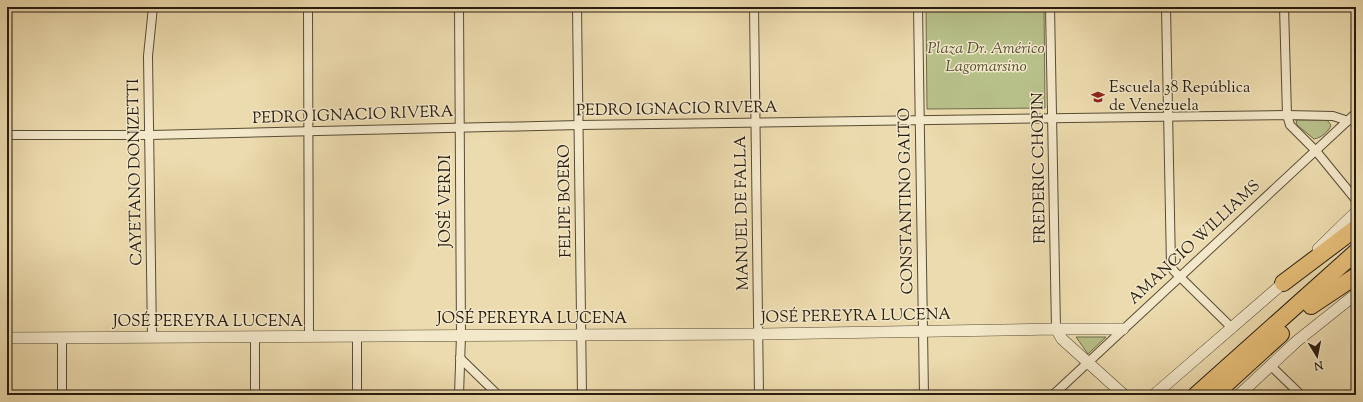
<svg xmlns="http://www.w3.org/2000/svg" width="1363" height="402" viewBox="0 0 1363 402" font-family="'Sorts Mill Goudy',serif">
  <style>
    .green { fill: #b8c08a; stroke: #706e4c }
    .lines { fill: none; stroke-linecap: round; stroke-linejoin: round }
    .minor-casing { stroke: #594c36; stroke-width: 10 }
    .tertiary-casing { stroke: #594c36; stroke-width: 12 }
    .motorway-casing { stroke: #281c0e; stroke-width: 18 }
    .minor { stroke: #f3e8ca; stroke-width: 8 }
    .tertiary { stroke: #f3e8ca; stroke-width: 11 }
    .motorway { stroke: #e6be77; stroke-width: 16 }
    .labels { text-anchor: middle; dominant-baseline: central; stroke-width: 3; stroke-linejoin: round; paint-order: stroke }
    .park-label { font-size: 16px; font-style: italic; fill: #534d33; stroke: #f3e8ca }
    .poi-label { font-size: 16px; fill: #281c0e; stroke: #f3e8ca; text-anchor: start }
    .street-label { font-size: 16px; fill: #281c0e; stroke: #f3e8ca }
  </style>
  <rect width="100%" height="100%" fill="#ecdbae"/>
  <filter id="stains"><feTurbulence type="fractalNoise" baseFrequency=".005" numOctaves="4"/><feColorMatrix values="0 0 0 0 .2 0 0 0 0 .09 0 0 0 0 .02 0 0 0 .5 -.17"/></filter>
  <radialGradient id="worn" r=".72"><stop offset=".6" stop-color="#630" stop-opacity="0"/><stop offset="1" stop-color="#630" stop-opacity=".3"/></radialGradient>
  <g class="green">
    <path d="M926,7h118l1,101 -118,1z"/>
    <path d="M1296,120h31l4,5c-2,7 -11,13 -17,14l-17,-14z"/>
    <path d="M1076,337h30l-18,17z"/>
  </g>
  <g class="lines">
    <g class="minor-casing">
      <g id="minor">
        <path d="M308,7l1,330"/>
        <path d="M459,7l2,328 -2,60"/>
        <path d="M577,7l5,388"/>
        <path d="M754,7l5,388"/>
        <path d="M918,7l6,388"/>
        <path d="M1050,7l6,322"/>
        <path d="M1166,7l5,259 3,5 57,56"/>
        <path d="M1284,7l3,108 3,10 26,26 40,49"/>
        <path d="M7,135h143l429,-10 708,-10 46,1 15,5"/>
        <path d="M152,337l-4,-281 5,-49"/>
        <path d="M62,339v56"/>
        <path d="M460,358l38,37"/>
        <path d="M1270,365l31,30"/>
        <path d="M255,395v-58"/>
        <path d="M357,395v-58"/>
        <path d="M1053,395l303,-282"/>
      </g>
    </g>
    <g class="tertiary-casing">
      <g id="tertiary">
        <path d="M1318,249l38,-37"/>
        <path d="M1056,329h67"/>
        <path d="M7,338l752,-4 297,-5 6,10 62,56"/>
        <path d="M1154,395l135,-117"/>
        <path d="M1239,395l58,-54 59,-47"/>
      </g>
    </g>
    <g class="motorway-casing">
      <g id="motorway">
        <path d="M1283,283l73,-55"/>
        <path d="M1311,306l45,-30"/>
        <path d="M1196,395l160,-143"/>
        <path d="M1214,395l67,-61"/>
      </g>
    </g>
    <use href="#minor" class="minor"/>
    <use href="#tertiary" class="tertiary"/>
    <use href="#motorway" class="motorway"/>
  </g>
  <defs>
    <g id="school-bare" transform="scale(1.08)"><path d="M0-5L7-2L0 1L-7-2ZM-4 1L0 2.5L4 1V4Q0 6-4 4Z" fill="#8f2418" stroke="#f3e8ca" stroke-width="2.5" paint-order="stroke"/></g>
  </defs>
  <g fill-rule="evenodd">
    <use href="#school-bare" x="1098" y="97"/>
  </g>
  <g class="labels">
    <g class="park-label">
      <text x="986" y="49">Plaza Dr. Américo<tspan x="986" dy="18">Lagomarsino</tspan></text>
    </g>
    <g class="poi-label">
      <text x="1109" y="88">Escuela 38 República<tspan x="1109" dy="18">de Venezuela</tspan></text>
    </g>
    <g class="street-label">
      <text transform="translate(677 110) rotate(-1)">PEDRO IGNACIO RIVERA</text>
      <text transform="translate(353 116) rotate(-2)">PEDRO IGNACIO RIVERA</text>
      <text transform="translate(1040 168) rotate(-91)">FREDERIC CHOPIN</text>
      <text transform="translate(136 172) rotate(-91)">CAYETANO DONIZETTI</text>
      <text transform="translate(446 201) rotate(-90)">JOSÉ VERDI</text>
      <text transform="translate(566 201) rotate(-91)">FELIPE BOERO</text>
      <text transform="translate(907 201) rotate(-91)">CONSTANTINO GAITO</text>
      <text transform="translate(743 213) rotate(-91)">MANUEL DE FALLA</text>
      <text transform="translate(1195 243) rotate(-43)">AMANCIO WILLIAMS</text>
      <text transform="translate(856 317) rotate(-1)">JOSÉ PEREYRA LUCENA</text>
      <text x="532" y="319">JOSÉ PEREYRA LUCENA</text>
      <text x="208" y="322">JOSÉ PEREYRA LUCENA</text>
    </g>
  </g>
  <rect width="1363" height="402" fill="none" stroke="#ecdbae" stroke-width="24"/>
  <rect x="8" y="8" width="1347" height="386" fill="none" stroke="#281c0e" stroke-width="2"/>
  <rect x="12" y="12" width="1339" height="378" fill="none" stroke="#281c0e"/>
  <g transform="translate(1317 356) rotate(170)" stroke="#f3e8ca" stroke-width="3" paint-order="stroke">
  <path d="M0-3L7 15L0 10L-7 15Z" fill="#281c0e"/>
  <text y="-6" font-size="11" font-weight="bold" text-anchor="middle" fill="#281c0e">N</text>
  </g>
  <rect width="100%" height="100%" filter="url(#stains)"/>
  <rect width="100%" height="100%" fill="url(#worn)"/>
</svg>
